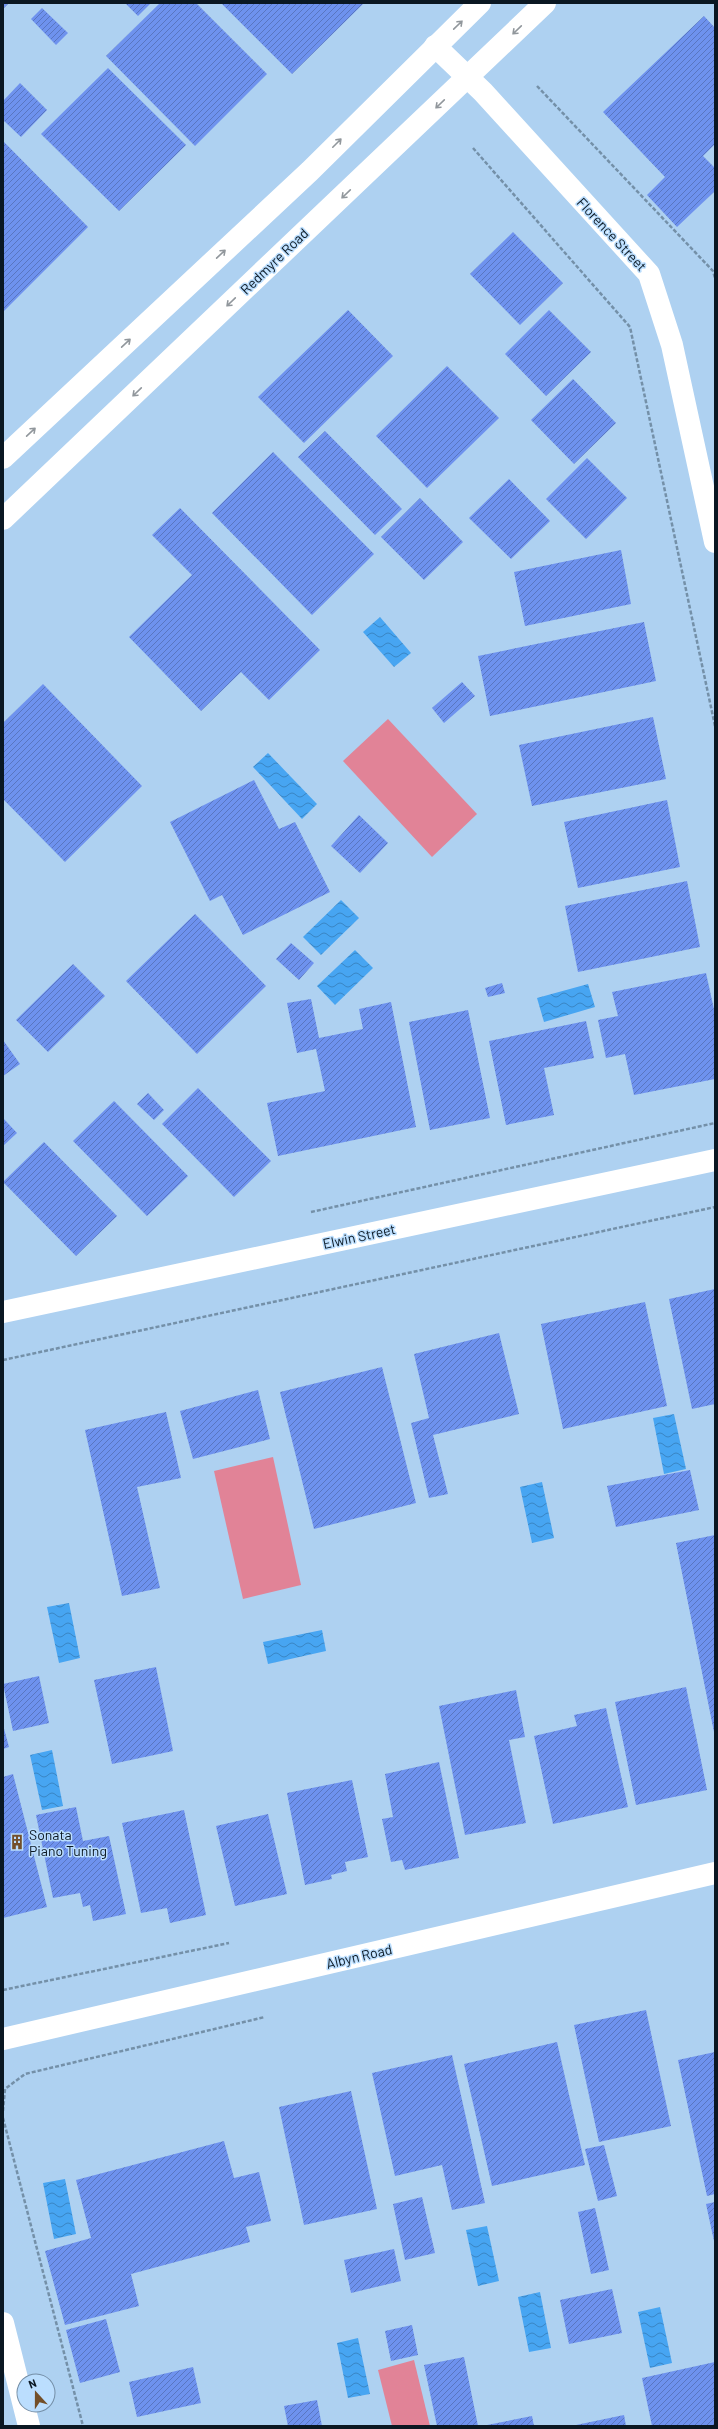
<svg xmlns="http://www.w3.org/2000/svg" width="718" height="2429" viewBox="0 0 718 2429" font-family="Barlow,sans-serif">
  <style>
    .pitch { fill: #e18397 }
    .water { fill: url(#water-waves) }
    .building { fill: url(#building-hatch) }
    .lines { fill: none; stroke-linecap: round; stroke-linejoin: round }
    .path { stroke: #7490a8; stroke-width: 2.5; stroke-dasharray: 4 2; stroke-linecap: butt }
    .minor { stroke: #fff; stroke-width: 22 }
    .oneway { stroke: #91979c }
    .labels { text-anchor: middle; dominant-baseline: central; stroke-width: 3; stroke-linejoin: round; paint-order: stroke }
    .street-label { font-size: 14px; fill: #0a1722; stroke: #bbdefe }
    .poi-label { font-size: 14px; fill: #0a1722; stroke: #bbdefe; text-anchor: start }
  </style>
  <defs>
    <pattern id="water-waves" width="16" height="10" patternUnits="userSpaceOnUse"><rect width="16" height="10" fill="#47a5f2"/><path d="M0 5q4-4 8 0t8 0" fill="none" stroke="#3985c4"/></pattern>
    <pattern id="building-hatch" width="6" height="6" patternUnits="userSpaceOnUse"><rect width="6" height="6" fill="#6e92ee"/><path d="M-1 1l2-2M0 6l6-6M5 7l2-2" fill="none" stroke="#5976c0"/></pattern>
  </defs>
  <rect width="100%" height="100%" fill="#aed1f1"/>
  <g class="pitch">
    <path d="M388,719l89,95 -45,43 -89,-96z"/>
    <path d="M273,1457l28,128 -58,14 -29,-128z"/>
    <path d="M414,2360l16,66h-38l-14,-56z"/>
  </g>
  <g class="water">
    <path d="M380,617l31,36 -17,14 -31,-35z"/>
    <path d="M268,753l49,51 -15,15 -49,-52z"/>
    <path d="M341,900l18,18 -38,37 -18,-18z"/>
    <path d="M355,950l18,18 -38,37 -18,-19z"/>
    <path d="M588,984l7,23 -51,15 -7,-24z"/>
    <path d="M674,1414l12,55 -22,5 -11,-56z"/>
    <path d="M542,1482l12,56 -22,5 -12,-56z"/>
    <path d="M69,1603l11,55 -21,5 -12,-56z"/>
    <path d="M322,1630l4,21 -58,13 -5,-22z"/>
    <path d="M52,1750l11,56 -21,4 -12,-55z"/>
    <path d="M65,2179l11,55 -22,5 -11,-56z"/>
    <path d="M487,2226l12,55 -21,5 -12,-56z"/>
    <path d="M540,2292l11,56 -22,4 -11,-55z"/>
    <path d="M660,2307l12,56 -22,5 -12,-56z"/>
    <path d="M358,2338l12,56 -22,4 -11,-55z"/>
  </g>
  <g class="building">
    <path d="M3,3h6l-6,6z"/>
    <path d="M125,3h26l-13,13z"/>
    <path d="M160,3h36l71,71 -72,72 -89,-90z"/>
    <path d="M221,3h143l-72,71z"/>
    <path d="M42,8l26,25 -12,12 -25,-26z"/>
    <path d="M704,16l11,12v116l-12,12 12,12v23l-38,36 -30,-32 18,-18 -62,-65z"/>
    <path d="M108,68l78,77 -67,66 -78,-77z"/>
    <path d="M20,83l27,27 -26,27 -18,-17v-19z"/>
    <path d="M3,141l85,86 -85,85z"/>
    <path d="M513,232l50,51 -43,42 -50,-51z"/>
    <path d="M348,310l45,46 -89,87 -46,-46z"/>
    <path d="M549,310l42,42 -45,44 -41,-42z"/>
    <path d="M447,366l52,52 -72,70 -51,-52z"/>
    <path d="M573,379l43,44 -42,41 -43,-44z"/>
    <path d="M325,431l77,78 -27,26 -77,-78z"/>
    <path d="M273,452l101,102 -62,61 -100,-102z"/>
    <path d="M587,458l40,40 -41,41 -40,-40z"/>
    <path d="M509,479l41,42 -39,38 -42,-41z"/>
    <path d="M420,498l43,44 -39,38 -43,-43z"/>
    <path d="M180,508l140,142 -51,50 -28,-28 -40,39 -72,-74 63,-62 -40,-40z"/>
    <path d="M621,550l10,54 -106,22 -11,-54z"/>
    <path d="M644,622l12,59 -166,35 -12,-60z"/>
    <path d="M462,682l13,14 -31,27 -12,-15z"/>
    <path d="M43,684l99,102 -77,76 -62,-63v-76z"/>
    <path d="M653,717l13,62 -134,27 -13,-61z"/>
    <path d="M254,780l25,49 16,-7 35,70 -87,43 -21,-40 -12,6 -40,-79z"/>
    <path d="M667,800l13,67 -102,21 -14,-66z"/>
    <path d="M359,815l29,28 -28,30 -29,-27z"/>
    <path d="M687,881l13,66 -122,25 -13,-66z"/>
    <path d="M195,914l71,72 -69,68 -71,-73z"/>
    <path d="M291,943l23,20 -15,17 -23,-21z"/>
    <path d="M73,964l32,32 -57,56 -32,-32z"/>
    <path d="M706,973l9,41v65l-81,16 -9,-41 -19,4 -8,-38 20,-4 -6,-24z"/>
    <path d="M502,983l3,10 -17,4 -3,-9z"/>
    <path d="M311,999l8,39 44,-9 -4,-20 32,-7 25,125 -138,29 -11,-53 58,-12 -9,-42 -19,4 -10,-50z"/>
    <path d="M468,1010l22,108 -60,12 -21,-108z"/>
    <path d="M586,1021l8,37 -50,10 10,47 -48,10 -17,-84z"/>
    <path d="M3,1040l17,24 -17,12z"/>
    <path d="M198,1088l73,73 -37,36 -72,-73z"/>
    <path d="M148,1093l16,17 -10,10 -17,-16z"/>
    <path d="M114,1101l74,75 -41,40 -74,-75z"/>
    <path d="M3,1118l14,15 -14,13z"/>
    <path d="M44,1142l73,74 -41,40 -73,-74z"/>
    <path d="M715,1289v115l-23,5 -23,-110z"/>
    <path d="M645,1302l22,104 -104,23 -22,-105z"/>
    <path d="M499,1333l20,81 -86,21 15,59 -19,4 -18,-75 18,-5 -15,-64z"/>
    <path d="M382,1367l34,136 -102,26 -34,-137z"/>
    <path d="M258,1390l12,49 -77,20 -13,-48z"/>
    <path d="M166,1412l15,66 -44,9 23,101 -38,8 -37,-166z"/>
    <path d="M690,1470l9,40 -83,17 -9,-41z"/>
    <path d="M715,1535v197h-1l-38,-189z"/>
    <path d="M156,1667l17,84 -61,13 -18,-84z"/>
    <path d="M39,1676l10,47 -36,8 -10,-47z"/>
    <path d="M686,1687l21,103 -71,15 -21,-103z"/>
    <path d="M516,1690l9,47 -16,3 17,83 -61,12 -26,-129z"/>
    <path d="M606,1708l22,99 -75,17 -19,-88 43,-10 -3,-11z"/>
    <path d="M3,1725l6,22 -6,2z"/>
    <path d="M439,1762l20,96 -54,12 -3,-10 -11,2 -9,-43 11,-2 -8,-43z"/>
    <path d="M13,1774l34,133 -44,11v-141z"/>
    <path d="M352,1780l16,77 -23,5 2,9 -16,4 1,4 -27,6 -18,-92z"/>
    <path d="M76,1807l7,34 26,-5 17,78 -33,7 -3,-16 -7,2 -3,-14 -27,5 -17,-83z"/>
    <path d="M184,1810l22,105 -36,8 -3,-15 -26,5 -19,-90z"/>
    <path d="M268,1814l19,80 -52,12 -19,-80z"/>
    <path d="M646,2010l25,116 -72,16 -25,-117z"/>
    <path d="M557,2042l28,123 -93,21 -28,-122z"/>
    <path d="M715,2052v142l-8,2 -29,-136z"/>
    <path d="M452,2055l33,148 -33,7 -10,-45 -47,11 -23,-103z"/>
    <path d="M351,2091l26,118 -73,16 -25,-118z"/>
    <path d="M224,2141l10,37 25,-6 12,49 -25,6 4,15 -119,32 8,32 -74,19 -20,-74 46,-13 -15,-58z"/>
    <path d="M604,2145l13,51 -19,5 -13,-52z"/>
    <path d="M422,2197l13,56 -30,7 -12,-56z"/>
    <path d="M715,2202v39h-1l-8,-37z"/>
    <path d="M595,2208l14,62 -18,4 -13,-62z"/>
    <path d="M394,2249l7,32 -50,12 -7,-33z"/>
    <path d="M612,2289l10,44 -53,11 -9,-44z"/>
    <path d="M106,2319l14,53 -40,11 -14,-53z"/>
    <path d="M412,2325l6,30 -27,6 -6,-30z"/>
    <path d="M464,2357l14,69h-41l-13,-61z"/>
    <path d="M715,2362v64h-63l-10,-48z"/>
    <path d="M193,2367l8,36 -64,14 -8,-35z"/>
    <path d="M317,2400l5,26h-34l-4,-20z"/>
    <path d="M624,2415l2,11h-50v-1z"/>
    <path d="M532,2416l2,10h-47v-1z"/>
  </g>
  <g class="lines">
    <g class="path">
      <path d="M537,86l176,185 2,7"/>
      <path d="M473,148l157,179 85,399"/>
      <path d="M311,1212l404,-89"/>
      <path d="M3,1360l712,-153"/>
      <path d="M3,1990l226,-47"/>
      <path d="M3,2111l2,-22 20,-15 240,-57"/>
      <path d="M3,2118l80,308"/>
    </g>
    <g class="minor">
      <path d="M435,46l48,46 166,182 23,71 43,197"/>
      <path d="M3,458l307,-287 170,-168"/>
      <path d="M3,519l542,-516"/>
      <path d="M3,1312l712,-152"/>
      <path d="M3,2039l712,-166"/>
      <path d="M3,2323l26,103"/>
    </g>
  </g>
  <defs><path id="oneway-shaft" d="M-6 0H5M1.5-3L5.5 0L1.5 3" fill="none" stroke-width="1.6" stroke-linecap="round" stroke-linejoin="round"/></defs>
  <g class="oneway">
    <use href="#oneway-shaft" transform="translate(458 25) rotate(-44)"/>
    <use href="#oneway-shaft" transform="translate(517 30) rotate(136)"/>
    <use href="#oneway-shaft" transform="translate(440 104) rotate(136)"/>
    <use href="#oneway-shaft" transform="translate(337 143) rotate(-45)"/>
    <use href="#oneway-shaft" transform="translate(346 194) rotate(136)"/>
    <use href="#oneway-shaft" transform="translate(221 254) rotate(-43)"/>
    <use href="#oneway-shaft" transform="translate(231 302) rotate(136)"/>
    <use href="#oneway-shaft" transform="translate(126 343) rotate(-43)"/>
    <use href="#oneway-shaft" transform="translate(137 392) rotate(136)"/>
    <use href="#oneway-shaft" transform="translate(31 432) rotate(-43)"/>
  </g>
  <defs>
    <g id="building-bare" transform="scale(1.2)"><path d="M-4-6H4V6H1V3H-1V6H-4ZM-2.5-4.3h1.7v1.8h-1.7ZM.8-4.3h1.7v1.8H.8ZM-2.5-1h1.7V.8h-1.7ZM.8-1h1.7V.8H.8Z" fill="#734f29" stroke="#bbdefe" stroke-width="2.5" paint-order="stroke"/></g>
  </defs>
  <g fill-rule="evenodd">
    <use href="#building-bare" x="17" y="1842"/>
  </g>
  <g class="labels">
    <g class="street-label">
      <text transform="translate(612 234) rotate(47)">Florence Street</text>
      <text transform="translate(274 261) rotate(-44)">Redmyre Road</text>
      <text transform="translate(359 1236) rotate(-12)">Elwin Street</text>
      <text transform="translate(359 1956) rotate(-13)">Albyn Road</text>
    </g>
    <g class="poi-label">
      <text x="29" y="1834">Sonata<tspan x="29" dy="16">Piano Tuning</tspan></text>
    </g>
  </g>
  <rect width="718" height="2429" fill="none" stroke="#0a1722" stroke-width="8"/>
  <g transform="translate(36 2393) rotate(339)"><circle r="19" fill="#bbdefe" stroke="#748ea6"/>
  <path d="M0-3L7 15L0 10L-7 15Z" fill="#734f29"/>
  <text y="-6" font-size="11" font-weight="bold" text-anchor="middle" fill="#0a1722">N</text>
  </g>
</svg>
